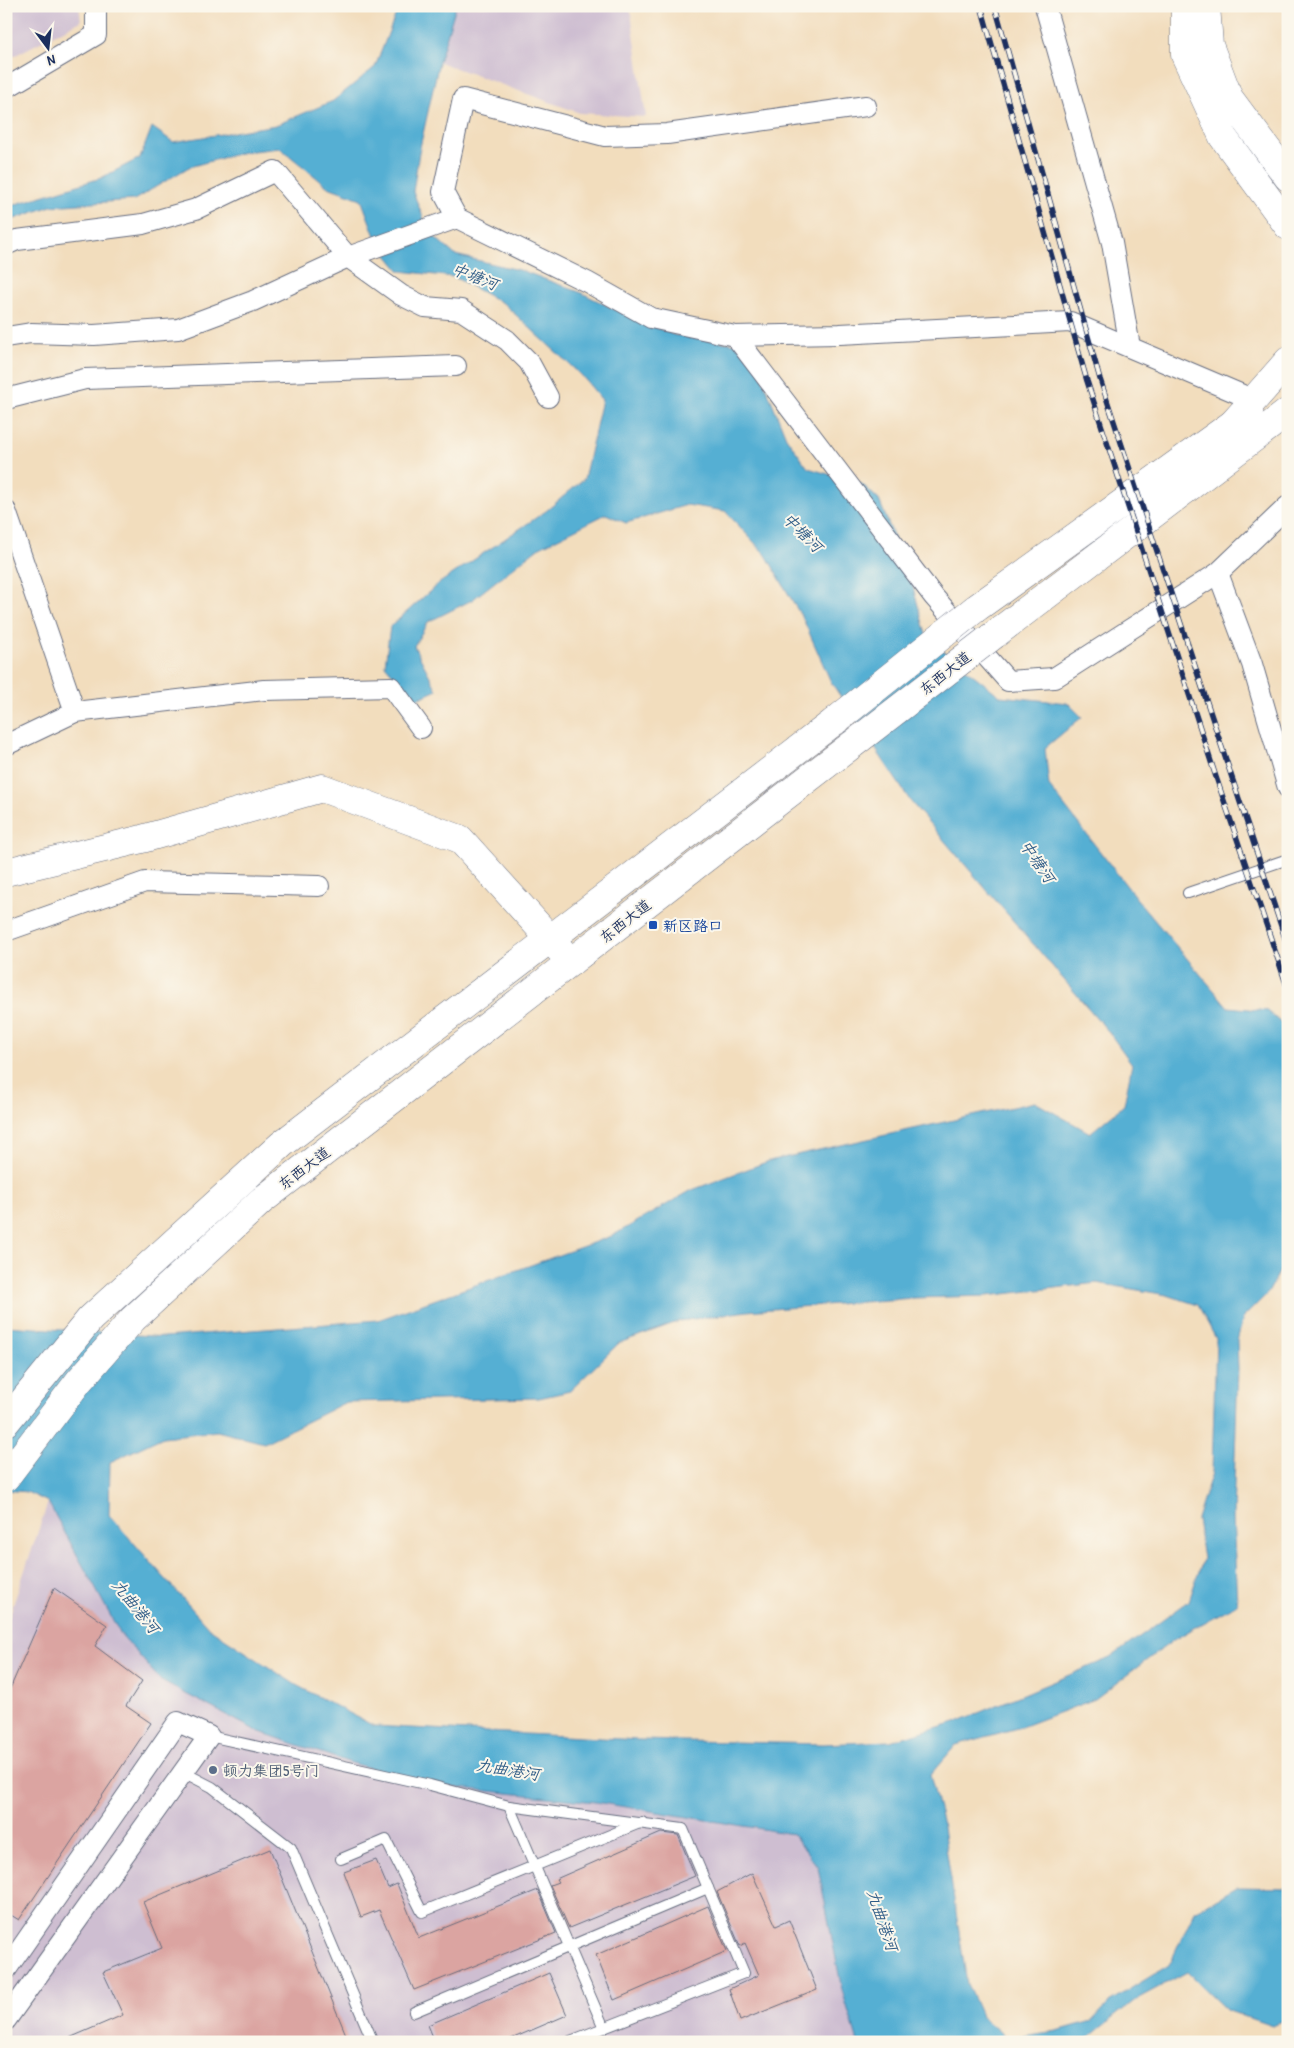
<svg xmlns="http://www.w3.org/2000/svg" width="1294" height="2048" viewBox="0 0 1294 2048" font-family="'Patrick Hand','LXGW WenKai TC',sans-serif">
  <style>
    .industrial { fill: #cebed1 }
    .water { fill: #55afd3; stroke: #386f98; fill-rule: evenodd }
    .building { fill: #dba4a1 }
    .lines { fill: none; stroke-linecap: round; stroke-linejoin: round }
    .lane-casing { stroke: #666c7f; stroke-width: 12 }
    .street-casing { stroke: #666c7f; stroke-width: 22 }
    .secondary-casing { stroke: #666c7f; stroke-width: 29 }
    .primary-casing { stroke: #666c7f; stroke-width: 29 }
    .highway-casing { stroke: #666c7f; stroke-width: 29 }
    .lane { stroke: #fff; stroke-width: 10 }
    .street { stroke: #fff; stroke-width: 20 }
    .secondary { stroke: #fff; stroke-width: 28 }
    .primary { stroke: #fff; stroke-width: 28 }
    .highway { stroke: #fff; stroke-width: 28 }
    .rail-casing { stroke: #1b2f5e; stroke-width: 5.5 }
    .rail { stroke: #fbf7ec; stroke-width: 4; stroke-dasharray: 11; stroke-linecap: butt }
    .primary-bridge-casing { stroke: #666c7f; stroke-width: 29; stroke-linecap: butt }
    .primary-bridge { stroke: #fff; stroke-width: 28 }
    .transit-dot { fill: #1a4fb4; stroke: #fbf7ec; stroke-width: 2 }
    .service-dot { fill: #5c6f8a; stroke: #fbf7ec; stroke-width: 2 }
    .labels { text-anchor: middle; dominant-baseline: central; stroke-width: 4; stroke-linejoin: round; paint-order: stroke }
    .street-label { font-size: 15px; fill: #1b2f5e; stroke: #fbf7ec }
    .transit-label { font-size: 15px; fill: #164399; stroke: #fbf7ec; text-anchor: start }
    .service-label { font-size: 15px; fill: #4e5e75; stroke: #fbf7ec; text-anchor: start }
    .water-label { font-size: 16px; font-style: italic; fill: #2f5c87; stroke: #fbf7ec }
  </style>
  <rect width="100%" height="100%" fill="#fbf7ec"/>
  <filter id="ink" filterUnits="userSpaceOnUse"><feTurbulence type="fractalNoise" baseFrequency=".02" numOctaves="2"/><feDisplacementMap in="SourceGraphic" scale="10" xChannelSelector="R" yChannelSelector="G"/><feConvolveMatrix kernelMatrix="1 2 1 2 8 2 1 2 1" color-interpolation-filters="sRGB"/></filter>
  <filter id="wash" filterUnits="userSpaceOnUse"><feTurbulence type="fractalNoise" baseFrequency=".0096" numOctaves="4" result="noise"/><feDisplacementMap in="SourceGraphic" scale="20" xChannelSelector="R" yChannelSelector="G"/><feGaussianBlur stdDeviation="1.12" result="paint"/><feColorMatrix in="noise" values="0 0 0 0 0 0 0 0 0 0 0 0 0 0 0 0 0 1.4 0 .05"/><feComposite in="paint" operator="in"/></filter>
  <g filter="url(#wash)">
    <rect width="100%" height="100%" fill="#f2ddbd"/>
    <g class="industrial">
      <path d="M6,6h73l2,15 -75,39z"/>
      <path d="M456,6h174l16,111 -66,-4 -141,-51z"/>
      <path d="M48,1502l72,131 137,98 88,30 85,24 165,17 198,32 25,33 24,123 16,52h-852v-416z"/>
    </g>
    <path class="water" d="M399,6h57l-17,56 -20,90 -6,40 16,40 26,23 68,16 59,22 46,23 46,19 63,9 23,28 26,65 22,31 54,16 17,16 32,80 16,58 73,58 68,7 14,14 -37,31 4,38 91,117 88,104 40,4 20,19v226l-20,37 -25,25 -6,23 1,27 -5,148 4,88 -62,35 -80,60 -74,28 -65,18 -26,30 12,46 25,163 14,32 26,22 50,-7 35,-10 20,-21 57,-35 26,-54 42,-24 51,1v132l-16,6 -46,-16 -39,-38 -52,28 -52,42h-225l-16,-52 -24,-123 -25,-33 -198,-32 -165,-17 -85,-24 -88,-30 -96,-50 -41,-48 -72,-131 -21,-10 -21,-2v-164l159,11 213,-17 234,-84 80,-46 77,-29 266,-59 55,31 34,-28 8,-41 -24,-33 -197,-229 -80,-120 -27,-61 -38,-66 -41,-44 -38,-6 -61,18 -20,-9 -68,34 -66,52 -44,22 -14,24 23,44 -22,10 -30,-35 5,-38 48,-43 108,-73 38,-32 18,-79 -20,-24 -78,-72 -50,-27 -54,-6 -22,-27 -17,-45 -33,-12 -48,-39 -36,4 -55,15 -55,33 -83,6 -45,16v-15l95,-29 39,-20 12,-31 21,15 103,-17 57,-24 42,-34zM1097,1283l70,12 31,10 18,34 -4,134 -15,46 6,40 -14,42 -79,57 -151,63 -69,20 -67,3 -184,-4 -265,-14 -78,-41 -87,-57 -100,-113 1,-53 53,-25 54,-6 47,12 82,-41 193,-4 31,-7 49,-48 61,-22 67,-10 166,-13 74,-2z"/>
    <g id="blocks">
      <g class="building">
        <path d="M54,1588l53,37 -12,21 47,35 -16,25 25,17 -132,197 -13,-8v-214z"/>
        <path d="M661,1833l17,2 17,41 -126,52 -19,-43 8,-3 -2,-3z"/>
        <path d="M270,1849l79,193h-289l63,-27 -20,-43 59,-24 -19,-46z"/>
        <path d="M376,1860l12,28 9,-4 22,54 119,-48 18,43 -142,57 -35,-80 -18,7 -17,-45z"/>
        <path d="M752,1873l24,53 13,-6 28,70 -77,31 -11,-32 30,-14 -14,-32 -5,3 -23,-54z"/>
        <path d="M708,1906l19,45 -113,49 -18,-45z"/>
        <path d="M549,1973l18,42 -63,27h-69l-7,-17z"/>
      </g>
    </g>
  </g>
  <g filter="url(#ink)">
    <use href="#blocks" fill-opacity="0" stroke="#666c7f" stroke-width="1"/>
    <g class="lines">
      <g class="lane-casing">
        <g id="lane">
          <path d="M1188,893l100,-34"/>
          <path d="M209,1736l221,49 79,21 95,222"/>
          <path d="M183,1772l29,15 79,61 82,194"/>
          <path d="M509,1806l174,23 61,144 -176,69"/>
          <path d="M341,1859l45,-19 36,72 220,-90"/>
          <path d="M414,2012l294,-124"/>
        </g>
      </g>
      <g class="street-casing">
        <g id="street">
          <path d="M1045,6l67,237 18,104"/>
          <path d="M6,88l90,-53v-29"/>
          <path d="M457,218l-14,-26 20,-93 142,37 62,-2 199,-28"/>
          <path d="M6,245l11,-5 126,-16 53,-15 79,-38 73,86 53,38 24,12 36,3 46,30 22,22 19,35"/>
          <path d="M735,336l199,261 74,84 46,-3 164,-105 70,-67"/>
          <path d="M6,337l25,-4 63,2 84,-6 75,-28 95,-44 109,-39 130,64 64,36 84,18 105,-2 230,-12 184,78"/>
          <path d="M6,399l79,-20 371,-13"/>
          <path d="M6,511l69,201"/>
          <path d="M1218,573l34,91 36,124"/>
          <path d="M6,745l69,-33 189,-22 127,-3 30,41"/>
          <path d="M6,931l139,-49 174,4"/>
          <path d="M6,1970l172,-248 31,14 -203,284"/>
        </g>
      </g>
      <g class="secondary-casing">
        <path id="secondary" d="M6,872l136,-33 180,-51 138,51 111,123"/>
      </g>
      <g class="primary-casing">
        <g id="primary">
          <path d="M975,609l274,-197"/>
          <path d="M994,635l294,-223"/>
        </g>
      </g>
      <g class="highway-casing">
        <g id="highway">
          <path d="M1185,6v49l38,82 65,89"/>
          <path d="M1206,6l3,39 20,53 59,79"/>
          <path d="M1230,427l58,-66"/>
          <path d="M6,1422l84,-103 192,-175 553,-423"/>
          <path d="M6,1477l73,-96 54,-62 128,-118 592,-457"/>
        </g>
      </g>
      <use href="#lane" class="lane"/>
      <use href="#street" class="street"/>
      <use href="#secondary" class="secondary"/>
      <use href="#primary" class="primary"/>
      <use href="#highway" class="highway"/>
      <g class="rail-casing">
        <g id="rail">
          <path d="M981,6l106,375 129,396 72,212"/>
          <path d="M995,6l105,373 188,568"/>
        </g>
      </g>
      <use href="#rail" class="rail"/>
      <g class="primary-bridge-casing">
        <g id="primary-bridge">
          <path d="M835,721l140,-112"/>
          <path d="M853,744l141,-109"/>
        </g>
      </g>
      <use href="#primary-bridge" class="primary-bridge"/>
    </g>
  </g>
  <rect class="transit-dot" x="648" y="920" width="10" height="10" rx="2.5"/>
  <circle class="service-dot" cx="213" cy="1770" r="5"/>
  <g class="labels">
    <g class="street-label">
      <text transform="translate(945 673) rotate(-38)">东西大道</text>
      <text transform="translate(625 921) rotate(-38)">东西大道</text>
      <text transform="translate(304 1168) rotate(-37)">东西大道</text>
    </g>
    <g class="transit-label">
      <text x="663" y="925">新区路口</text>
    </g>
    <g class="service-label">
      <text x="223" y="1770">顿力集团5号门</text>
    </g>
    <g class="water-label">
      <text transform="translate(475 276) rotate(21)">中塘河</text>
      <text transform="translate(803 532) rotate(45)">中塘河</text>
      <text transform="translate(1038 861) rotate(56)">中塘河</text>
      <text transform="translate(136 1606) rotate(51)">九曲港河</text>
      <text transform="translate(508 1769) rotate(9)">九曲港河</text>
      <text transform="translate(883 1920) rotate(71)">九曲港河</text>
    </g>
  </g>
  <rect width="1294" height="2048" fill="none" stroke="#fbf7ec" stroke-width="25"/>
  <g transform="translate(48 48) rotate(165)" stroke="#fbf7ec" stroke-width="4" paint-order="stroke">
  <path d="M0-4L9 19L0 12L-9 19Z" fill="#1b2f5e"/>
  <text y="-8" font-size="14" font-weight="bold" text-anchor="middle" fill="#1b2f5e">N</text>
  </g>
</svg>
